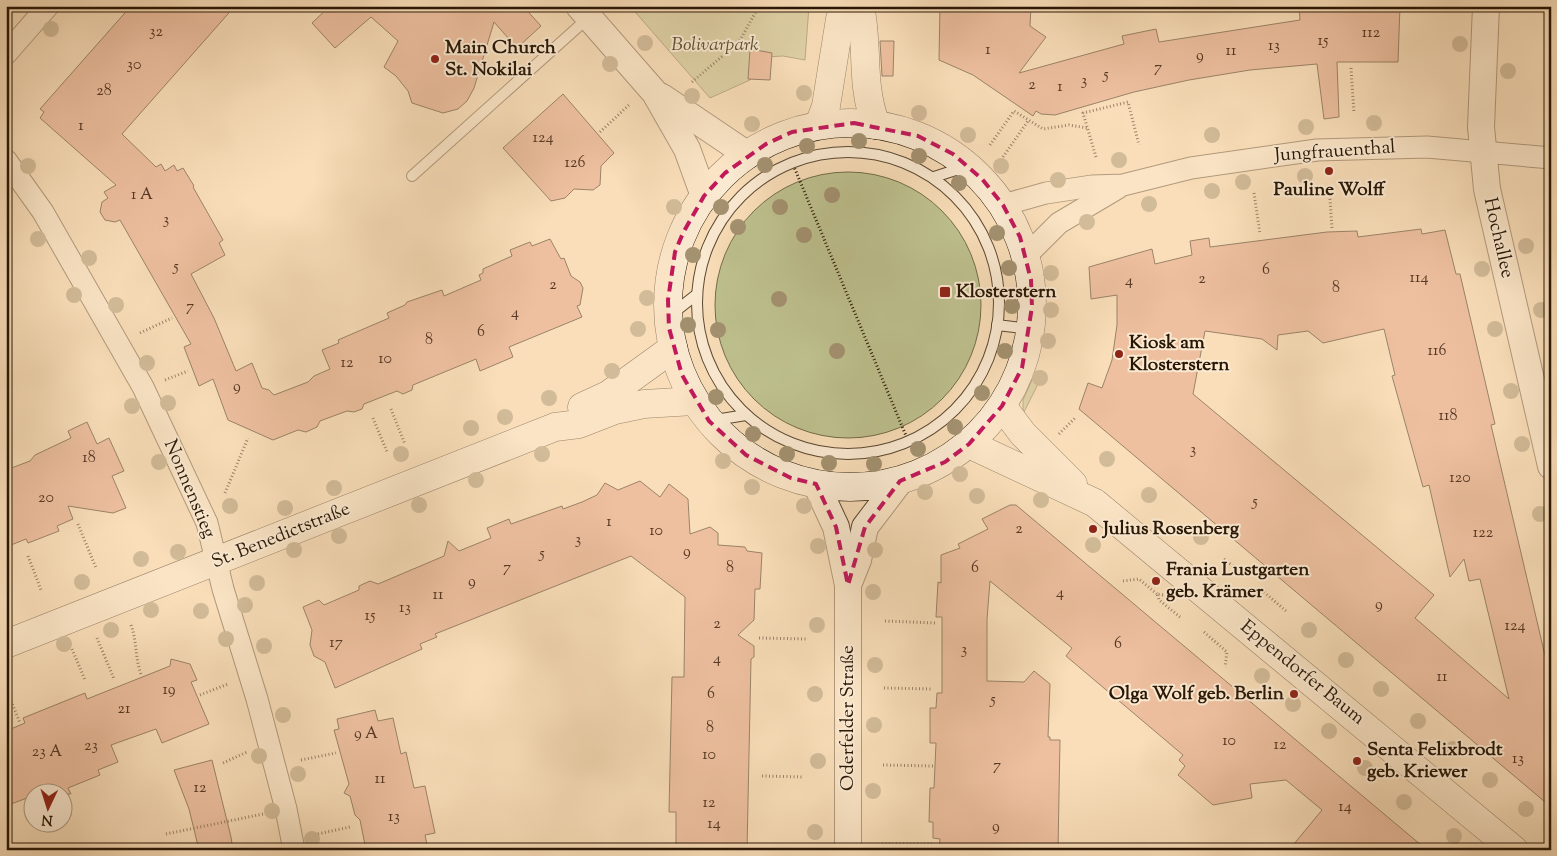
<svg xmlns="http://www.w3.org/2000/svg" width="1557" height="856" viewBox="0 0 1557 856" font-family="'Sorts Mill Goudy',serif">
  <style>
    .green { fill: #bec18f; stroke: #736c4a }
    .building { fill: #df9c81; stroke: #281605; fill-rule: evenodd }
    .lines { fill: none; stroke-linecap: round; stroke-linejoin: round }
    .service-casing { stroke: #5c4832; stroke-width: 12 }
    .minor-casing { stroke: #5c4832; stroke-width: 23 }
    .tertiary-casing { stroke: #5c4832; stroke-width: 28 }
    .secondary-casing { stroke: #281605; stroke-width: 29 }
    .path { stroke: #281605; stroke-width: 3; stroke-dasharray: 1 2.5; stroke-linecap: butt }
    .service { stroke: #fbead2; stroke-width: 10 }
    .minor { stroke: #fbead2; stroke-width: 21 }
    .tertiary { stroke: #fbead2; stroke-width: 26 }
    .secondary { stroke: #fbead2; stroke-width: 28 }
    .tree { fill: #a39170 }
    .marked { fill: none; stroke: #c2185b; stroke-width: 4; stroke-dasharray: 10 6; stroke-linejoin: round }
    .poi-dot { fill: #8f2418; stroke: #fbead2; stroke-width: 2 }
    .labels { text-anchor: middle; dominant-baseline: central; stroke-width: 4; stroke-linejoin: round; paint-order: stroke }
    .number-label { font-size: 16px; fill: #563824 }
    .park-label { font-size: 19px; font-style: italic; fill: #5c5235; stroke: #fbead2 }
    .poi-label { font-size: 19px; font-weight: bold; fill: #281605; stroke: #fbead2; text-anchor: start }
    .street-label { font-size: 19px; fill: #281605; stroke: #fbead2 }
  </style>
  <rect width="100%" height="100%" fill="#f9deb9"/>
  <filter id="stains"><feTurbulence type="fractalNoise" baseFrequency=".004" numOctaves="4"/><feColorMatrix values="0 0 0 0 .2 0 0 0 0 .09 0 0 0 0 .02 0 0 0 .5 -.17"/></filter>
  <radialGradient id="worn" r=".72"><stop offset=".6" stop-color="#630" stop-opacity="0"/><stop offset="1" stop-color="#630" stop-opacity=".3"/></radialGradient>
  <g class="green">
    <path d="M630,6h179l-4,54 -22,-4 -32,2 -1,22 -40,18z"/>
    <circle cx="848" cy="305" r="133"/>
    <path d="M1036,371l7,3 -20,40v-14z"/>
  </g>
  <g class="building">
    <path d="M131,6h104l-113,128 34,33 5,-3 4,7 9,-6 3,6 6,-3 11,18 -1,1 30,53 -4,3 6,12 -34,19 23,44 22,53 16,-8 10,25 7,2 5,5 34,-13 6,-6 16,-7 -8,-19 17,-7 -1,-3 51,-22 -2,-5 18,-8 2,-3 35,-12 2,6 37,-16 -2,-5 4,-2v-4l29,-13 -2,-6 20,-8 2,4 18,-7 11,20 3,-1 7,18 9,6 3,6 -3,17 -3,1 5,11 -73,30 4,10 -33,14 -4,-12 -63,26 -1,5 -9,4 -6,-3 -33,13 -2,5 -8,3 -7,-1 -27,10 -3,6 -11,5 -8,-2 -25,10 -45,-20 -15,-41 -14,7 -15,-39 7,-3 -71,-124 -5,2 -10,-2 -5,-8 2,-10 6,-4 -4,-6 12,-7 -76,-67 4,-6 -4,-3z"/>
    <path d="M330,6h193l18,20 -24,22 -23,-26 -20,66 -7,13 -9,8 -15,4 -31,-10 -4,-12 -12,-15 -12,-9 14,-26 -27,-24 -36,31 -23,-25z"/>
    <path d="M940,6h91l-1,20 16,11 -27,36 105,-29 -2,-8 34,-7 3,13 141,-22 -1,-14h101l-2,56h-61l2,55 -15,2 -7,-55 -67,6 -61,10 -55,12 -79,23 -14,-1 -5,-3 -3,5 -60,-41 -34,-15z"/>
    <path d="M880,41h14l-1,35h-11z"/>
    <path d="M750,49l22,4 -2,27 -22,-1z"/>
    <path d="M563,94l51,59 -13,13 -1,19 -7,5 -19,-1 -9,9 -14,3 -48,-53z"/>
    <path d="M1421,229l1,5 23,-4 11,44h4l35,150 -4,1 60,256v126l-472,-398 9,-26 14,5 10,-28 5,-35v-30l-26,4 -2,-32 63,-18 3,15 37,-9 -2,-14 19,-3 1,9 117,-15 30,-1 1,6zM1384,329l11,46 -3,1 31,111 6,-2 21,92 14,-18 5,22 11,-2 29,120 -94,-81 19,-23 -241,-201 12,-63 57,8 15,11 1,-15 30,-4 15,12z"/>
    <path d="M87,422l10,22 12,-6 15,33 -12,5 14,32 -13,5 -45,-7 5,13 -16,7 2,5 -31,12 -2,-4 -15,6 -5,-11v-64l24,-9 5,-6 36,-17 -3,-7z"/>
    <path d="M640,481l20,16 9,-13 19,15 2,35 20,-7 8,6v12l27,2 2,4 15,2 -2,36h-5l-1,31 -16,15 16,11v11l-3,2 -4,191h-71v-38h-7l3,-135h12l1,-80 -54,-41 -196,78 2,3 -17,7 2,5 -87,39 -10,-26 -11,-6 -4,-11 2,-15 -9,-23 16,-7 5,5 35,-15v-4l11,-5 8,3 66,-28 4,-15 11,10 32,-13 -4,-10 22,-9 2,5 51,-18 1,3 19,-7 15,-7 8,-12 13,7z"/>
    <path d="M1010,505h6l411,345h-138l33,-40 -36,-30 -36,4 2,14 -39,7 -35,-30 7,-9 -6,-6 4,-5 -117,-99 6,-8 -82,-67 -3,38v62l37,1 10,-11 16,13 -2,53h2v3h10l-2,110h-119l1,-11 -7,-1v-16h-4l1,-34h4l2,-45h-6v-35h6l1,-15h5v-76h-6l2,-35 3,1v-28l19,-7 -2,-4 30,-15 -6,-10z"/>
    <path d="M171,659l19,5 7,16 -6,2 18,42 -47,19 -6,-14 -45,16 7,17 -20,8 2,5 -32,13 3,6h-39v2l-26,10v-75l19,-8 -2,-5 62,-25 2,6 83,-33z"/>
    <path d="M375,710l3,11 15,-3 8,36 5,-2 8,36 11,-2 10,47 -10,2 3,15h-62l-6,-30 -5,-5 -5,-19 -6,-3 5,-9 -15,-54 5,-1 -2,-10z"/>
    <path d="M212,760l19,77 2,13h-34l-10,-41 -15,-39z"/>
  </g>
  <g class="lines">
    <g class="service-casing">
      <g id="service">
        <circle cx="848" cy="303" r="151"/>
        <path d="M412,176l176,-158"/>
        <path d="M934,177l34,-11"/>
        <path d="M668,317l28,-22"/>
        <path d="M997,325l34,4"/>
        <path d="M709,421l37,-6"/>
      </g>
    </g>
    <g class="minor-casing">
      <g id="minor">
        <path d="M6,54l42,-48"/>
        <path d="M6,160l37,52 100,175 64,136 16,66 34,110 29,110 8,41"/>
        <path d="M1003,205l43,-12 46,-7 31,-1 68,-17 126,-18 110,-3 124,11"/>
        <path d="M1027,255l32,-32 59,-35"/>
      </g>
    </g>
    <g class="tertiary-casing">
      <g id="tertiary">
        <path d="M579,6l76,87 32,56 17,47"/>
        <path d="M1486,6l-5,121 6,62 64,277"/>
        <path d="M662,97l86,58"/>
        <path d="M816,484l20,43 12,58v265"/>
        <path d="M848,585l10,-25 7,-33 35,-46"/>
      </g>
    </g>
    <g class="secondary-casing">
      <g id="secondary">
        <path d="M860,6c9,42 0,77 16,119"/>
        <circle cx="850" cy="305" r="182"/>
        <path d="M819,125l7,-19 14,-87 5,-13"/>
        <path d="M1002,406l21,28 50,50"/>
        <path d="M582,407l26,-12 65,-47"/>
        <path d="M969,444l126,59 419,347"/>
        <path d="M6,644l549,-217 24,-3 36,-14 29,-6 50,-3"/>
      </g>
    </g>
    <g class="path">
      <path d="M1351,68l3,45"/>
      <path d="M692,82l47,-40 20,-36"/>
      <path d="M600,132l30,-28"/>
      <path d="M990,145l24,-34 29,18 26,-4 18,3"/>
      <path d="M1003,157l25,-36"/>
      <path d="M1096,157l-13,-44 45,-11 11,43"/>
      <path d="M792,162l117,281"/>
      <path d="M1329,185l3,43"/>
      <path d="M1254,193l6,41"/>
      <path d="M140,333l32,-15"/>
      <path d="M165,380l23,-9"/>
      <path d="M391,409l14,35"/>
      <path d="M373,418l14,34"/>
      <path d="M1059,434l16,-16"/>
      <path d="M225,493l23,-55"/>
      <path d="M78,524l18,44"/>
      <path d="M28,556l13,34"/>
      <path d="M1224,559l19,15"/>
      <path d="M1123,581l16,-2 18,15"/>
      <path d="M1264,592l22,19"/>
      <path d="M1163,595l-6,-1 2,6 21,17"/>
      <path d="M6,597l2,5"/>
      <path d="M885,621l51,2"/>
      <path d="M131,625c6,16 4,33 10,49"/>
      <path d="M1204,632l23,20 -2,15"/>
      <path d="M97,638l17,41"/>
      <path d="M759,638l47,1"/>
      <path d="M72,649l13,31"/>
      <path d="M6,688l14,35"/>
      <path d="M884,688l49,1"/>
      <path d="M200,695l28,-11"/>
      <path d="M6,720l3,6"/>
      <path d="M301,760l35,-7"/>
      <path d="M223,763l24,-11"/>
      <path d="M883,765l51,1"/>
      <path d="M762,776l42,1"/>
      <path d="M166,834l97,-20"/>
      <path d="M318,834l32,-7"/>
      <path d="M882,844h50"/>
    </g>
    <use href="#service" class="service"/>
    <use href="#minor" class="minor"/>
    <use href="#tertiary" class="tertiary"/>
    <use href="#secondary" class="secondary"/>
  </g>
  <g class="tree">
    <circle cx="51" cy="29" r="8"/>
    <circle cx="645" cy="43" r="8"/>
    <circle cx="1460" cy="44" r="8"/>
    <circle cx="610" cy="64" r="8"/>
    <circle cx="1508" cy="71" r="8"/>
    <circle cx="804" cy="93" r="8"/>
    <circle cx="692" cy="96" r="8"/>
    <circle cx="919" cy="113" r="8"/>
    <circle cx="1374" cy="123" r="8"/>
    <circle cx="752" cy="124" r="8"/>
    <circle cx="1306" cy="127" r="8"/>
    <circle cx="968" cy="135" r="8"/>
    <circle cx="1212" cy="135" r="8"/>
    <circle cx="859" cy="141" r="8"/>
    <circle cx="807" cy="146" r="8"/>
    <circle cx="919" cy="156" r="8"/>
    <circle cx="1119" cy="160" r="8"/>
    <circle cx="765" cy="165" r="8"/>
    <circle cx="28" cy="166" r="8"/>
    <circle cx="1001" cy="166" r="8"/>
    <circle cx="1305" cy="176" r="8"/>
    <circle cx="1058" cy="180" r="8"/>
    <circle cx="1243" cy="182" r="8"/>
    <circle cx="959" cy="183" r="8"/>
    <circle cx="1212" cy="191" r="8"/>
    <circle cx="832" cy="195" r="8"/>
    <circle cx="1149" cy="204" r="8"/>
    <circle cx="674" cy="207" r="8"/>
    <circle cx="721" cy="207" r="8"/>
    <circle cx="780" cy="207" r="8"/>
    <circle cx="1087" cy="222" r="8"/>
    <circle cx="738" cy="227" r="8"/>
    <circle cx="997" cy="233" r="8"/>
    <circle cx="804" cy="235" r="8"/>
    <circle cx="38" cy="239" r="8"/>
    <circle cx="1526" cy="246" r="8"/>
    <circle cx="693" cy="255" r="8"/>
    <circle cx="89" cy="258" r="8"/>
    <circle cx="1009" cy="268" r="8"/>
    <circle cx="1482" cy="269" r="8"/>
    <circle cx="1051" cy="273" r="8"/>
    <circle cx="74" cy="295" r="8"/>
    <circle cx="647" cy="298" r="8"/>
    <circle cx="779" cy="299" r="8"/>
    <circle cx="116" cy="305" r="8"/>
    <circle cx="1012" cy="306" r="8"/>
    <circle cx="1051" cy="310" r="8"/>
    <circle cx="1541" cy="310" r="8"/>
    <circle cx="688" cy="325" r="8"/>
    <circle cx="638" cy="329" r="8"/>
    <circle cx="1495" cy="329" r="8"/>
    <circle cx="718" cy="330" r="8"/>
    <circle cx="1048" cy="341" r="8"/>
    <circle cx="837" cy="351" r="8"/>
    <circle cx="1005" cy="351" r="8"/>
    <circle cx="147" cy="363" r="8"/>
    <circle cx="612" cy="371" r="8"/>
    <circle cx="1040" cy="378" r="8"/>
    <circle cx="1511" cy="391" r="8"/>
    <circle cx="982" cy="393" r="8"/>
    <circle cx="716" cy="397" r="8"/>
    <circle cx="549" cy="398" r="8"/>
    <circle cx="168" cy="403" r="8"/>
    <circle cx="132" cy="406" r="8"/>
    <circle cx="505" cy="417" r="8"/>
    <circle cx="955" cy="427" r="8"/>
    <circle cx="471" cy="428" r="8"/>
    <circle cx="753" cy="434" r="8"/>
    <circle cx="1522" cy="444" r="8"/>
    <circle cx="918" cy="449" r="8"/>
    <circle cx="401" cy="454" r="8"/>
    <circle cx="542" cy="454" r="8"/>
    <circle cx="787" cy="454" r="8"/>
    <circle cx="1107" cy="459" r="8"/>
    <circle cx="723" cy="461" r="8"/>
    <circle cx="159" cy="462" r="8"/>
    <circle cx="829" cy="463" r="8"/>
    <circle cx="874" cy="464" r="8"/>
    <circle cx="960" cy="474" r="8"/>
    <circle cx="476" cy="480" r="8"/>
    <circle cx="752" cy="487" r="8"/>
    <circle cx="334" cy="488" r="8"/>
    <circle cx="925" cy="492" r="8"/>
    <circle cx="1149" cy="495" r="8"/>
    <circle cx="977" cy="496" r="8"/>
    <circle cx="1041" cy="500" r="8"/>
    <circle cx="419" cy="505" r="8"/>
    <circle cx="230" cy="506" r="8"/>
    <circle cx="804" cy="506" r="8"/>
    <circle cx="285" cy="508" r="8"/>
    <circle cx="1540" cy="514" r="8"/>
    <circle cx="339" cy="536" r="8"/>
    <circle cx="1201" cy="537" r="8"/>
    <circle cx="1093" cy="545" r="8"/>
    <circle cx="818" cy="546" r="8"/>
    <circle cx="294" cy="550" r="8"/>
    <circle cx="875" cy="550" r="8"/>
    <circle cx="178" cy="552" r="8"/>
    <circle cx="141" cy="559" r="8"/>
    <circle cx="82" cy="582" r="8"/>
    <circle cx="257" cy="583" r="8"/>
    <circle cx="873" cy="592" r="8"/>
    <circle cx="245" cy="605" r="8"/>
    <circle cx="151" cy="610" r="8"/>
    <circle cx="201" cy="611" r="8"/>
    <circle cx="817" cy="625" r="8"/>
    <circle cx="111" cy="630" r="8"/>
    <circle cx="1309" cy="630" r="8"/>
    <circle cx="226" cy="639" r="8"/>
    <circle cx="64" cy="644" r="8"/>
    <circle cx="264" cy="646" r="8"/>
    <circle cx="1346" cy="660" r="8"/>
    <circle cx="875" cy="665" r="8"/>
    <circle cx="1262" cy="676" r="8"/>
    <circle cx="1381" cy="689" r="8"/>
    <circle cx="815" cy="694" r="8"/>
    <circle cx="1293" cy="704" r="8"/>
    <circle cx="283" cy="715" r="8"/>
    <circle cx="1418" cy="721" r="8"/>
    <circle cx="874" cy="725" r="8"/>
    <circle cx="1329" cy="731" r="8"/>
    <circle cx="1453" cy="749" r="8"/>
    <circle cx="259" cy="756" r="8"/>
    <circle cx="818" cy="761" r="8"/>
    <circle cx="1365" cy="768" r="8"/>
    <circle cx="298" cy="774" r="8"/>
    <circle cx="1490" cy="780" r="8"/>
    <circle cx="873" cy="791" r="8"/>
    <circle cx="1404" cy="802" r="8"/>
    <circle cx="1526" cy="809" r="8"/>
    <circle cx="272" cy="811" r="8"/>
    <circle cx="815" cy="832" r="8"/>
    <circle cx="1454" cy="836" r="8"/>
    <circle cx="312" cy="839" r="8"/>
  </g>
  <path d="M0 0H1557V856H0ZM854,123l64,13 35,18 29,25 21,26 17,32 11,43 1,27 -10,61 -20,38 -33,38 -24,18 -45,19 -35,46 -17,58 -12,-58 -20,-43 -25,-6 -45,-23 -37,-34 -27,-46 -13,-47 -1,-28 7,-48 8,-19 21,-37 21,-23 41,-29 26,-12z" fill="#f9deb9" fill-opacity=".55" fill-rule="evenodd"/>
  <path class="marked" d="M854,123l64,13 35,18 29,25 21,26 17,32 11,43 1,27 -10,61 -20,38 -33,38 -24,18 -45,19 -35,46 -17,58 -12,-58 -20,-43 -25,-6 -45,-23 -37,-34 -27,-46 -13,-47 -1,-28 7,-48 8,-19 21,-37 21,-23 41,-29 26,-12z"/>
  <g class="poi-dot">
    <circle cx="435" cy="59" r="5"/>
    <circle cx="1329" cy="171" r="5"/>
    <rect x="939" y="286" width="12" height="12" rx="2.5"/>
    <circle cx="1119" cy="354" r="5"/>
    <circle cx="1093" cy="529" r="5"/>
    <circle cx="1156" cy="581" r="5"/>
    <circle cx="1294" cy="694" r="5"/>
    <circle cx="1357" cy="761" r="5"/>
  </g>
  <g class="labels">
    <g class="number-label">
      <text x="156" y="32">32</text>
      <text x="1371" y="33">112</text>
      <text x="1323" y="41">15</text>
      <text x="1274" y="46">13</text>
      <text x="988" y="50">1</text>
      <text x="1231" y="51">11</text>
      <text x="1200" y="56">9</text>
      <text x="134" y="65">30</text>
      <text x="1158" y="68">7</text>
      <text x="1106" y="75">5</text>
      <text x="1084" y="81">3</text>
      <text x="1032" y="85">2</text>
      <text x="1060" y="87">1</text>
      <text x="104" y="91">28</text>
      <text x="81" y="126">1</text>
      <text x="543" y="138">124</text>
      <text x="575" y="163">126</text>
      <text x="142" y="195">1 A</text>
      <text x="166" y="220">3</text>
      <text x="176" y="267">5</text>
      <text x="1266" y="270">6</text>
      <text x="1419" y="278">114</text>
      <text x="1202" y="279">2</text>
      <text x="1129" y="281">4</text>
      <text x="553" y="285">2</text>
      <text x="1336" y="288">8</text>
      <text x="190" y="307">7</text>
      <text x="515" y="313">4</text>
      <text x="481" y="332">6</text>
      <text x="429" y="340">8</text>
      <text x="1437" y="351">116</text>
      <text x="385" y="359">10</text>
      <text x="347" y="363">12</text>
      <text x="237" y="387">9</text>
      <text x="1448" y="416">118</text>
      <text x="1193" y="450">3</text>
      <text x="89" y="458">18</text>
      <text x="1460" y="478">120</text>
      <text x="46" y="498">20</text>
      <text x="1255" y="502">5</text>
      <text x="609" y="522">1</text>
      <text x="1019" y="529">2</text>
      <text x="656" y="531">10</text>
      <text x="1483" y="533">122</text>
      <text x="578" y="540">3</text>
      <text x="687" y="552">9</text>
      <text x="542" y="554">5</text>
      <text x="507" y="568">7</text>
      <text x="730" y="568">8</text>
      <text x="975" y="568">6</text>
      <text x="472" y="582">9</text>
      <text x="1060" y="593">4</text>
      <text x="438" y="595">11</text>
      <text x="1379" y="605">9</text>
      <text x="405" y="608">13</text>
      <text x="370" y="616">15</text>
      <text x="717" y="624">2</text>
      <text x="1515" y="626">124</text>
      <text x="336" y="643">17</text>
      <text x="1118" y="644">6</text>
      <text x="964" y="650">3</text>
      <text x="717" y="659">4</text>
      <text x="1442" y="677">11</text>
      <text x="169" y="690">19</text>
      <text x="711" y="694">6</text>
      <text x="993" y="700">5</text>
      <text x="124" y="709">21</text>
      <text x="710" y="728">8</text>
      <text x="366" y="734">9 A</text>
      <text x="1229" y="741">10</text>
      <text x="1280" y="745">12</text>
      <text x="91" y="746">23</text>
      <text x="47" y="752">23 A</text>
      <text x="709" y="755">10</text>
      <text x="1518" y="759">13</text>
      <text x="997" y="766">7</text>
      <text x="380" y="779">11</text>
      <text x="200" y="788">12</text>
      <text x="709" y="803">12</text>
      <text x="1345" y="807">14</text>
      <text x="394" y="817">13</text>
      <text x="714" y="824">14</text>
      <text x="996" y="827">9</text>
    </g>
    <g class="park-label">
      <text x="715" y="45">Bolivarpark</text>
    </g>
    <g class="poi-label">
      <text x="445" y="48">Main Church<tspan x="445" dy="22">St. Nokilai</tspan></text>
      <text x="1329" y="190" text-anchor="middle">Pauline Wolff</text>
      <text x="956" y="292">Klosterstern</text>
      <text x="1129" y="343">Kiosk am<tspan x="1129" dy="22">Klosterstern</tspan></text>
      <text x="1103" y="529">Julius Rosenberg</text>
      <text x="1166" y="570">Frania Lustgarten<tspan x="1166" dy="22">geb. Krämer</tspan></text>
      <text x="1284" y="694" text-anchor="end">Olga Wolf geb. Berlin</text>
      <text x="1367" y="750">Senta Felixbrodt<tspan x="1367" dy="22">geb. Kriewer</tspan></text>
    </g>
    <g class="street-label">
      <text transform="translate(1335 152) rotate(-4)">Jungfrauenthal</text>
      <text transform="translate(1498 238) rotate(77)">Hochallee</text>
      <text transform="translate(189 489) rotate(67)">Nonnenstieg</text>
      <text transform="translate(281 536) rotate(-22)">St. Benedictstraße</text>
      <text transform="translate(1302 673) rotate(39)">Eppendorfer Baum</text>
      <text transform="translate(848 718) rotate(-90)">Oderfelder Straße</text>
    </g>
  </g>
  <rect width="1557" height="856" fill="none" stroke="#f9deb9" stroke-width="25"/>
  <rect x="8" y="8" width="1542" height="841" fill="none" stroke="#281605" stroke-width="2.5"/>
  <rect x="12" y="12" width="1532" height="831" fill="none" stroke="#281605"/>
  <g transform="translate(48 808) rotate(184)"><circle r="24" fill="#fbead2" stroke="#a79580"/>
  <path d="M0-4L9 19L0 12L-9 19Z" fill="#8f2418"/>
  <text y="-8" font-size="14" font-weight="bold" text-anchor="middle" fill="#281605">N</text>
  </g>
  <rect width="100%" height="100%" filter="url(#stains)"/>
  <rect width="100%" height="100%" fill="url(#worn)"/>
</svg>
